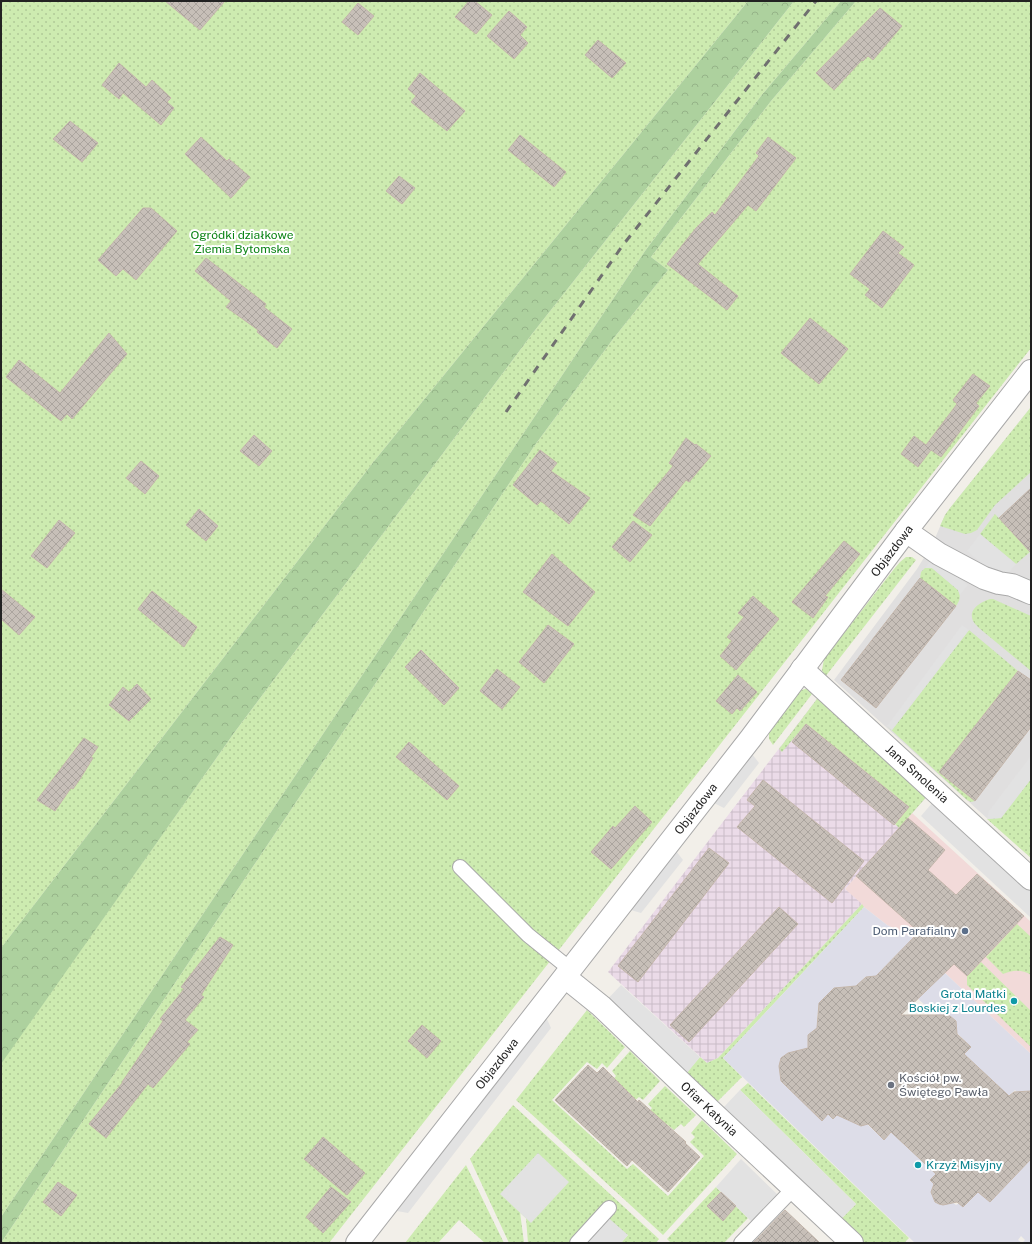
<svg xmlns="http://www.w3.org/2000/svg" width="1032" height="1244" viewBox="0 0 1032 1244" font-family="'Public Sans',sans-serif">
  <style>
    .residential { fill: #e0dfdf }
    .commercial { fill: #f2dad9 }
    .industrial { fill: url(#industrial-grid) }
    .grass { fill: url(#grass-dots) }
    .forest { fill: url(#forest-crowns) }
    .parking { fill: #e2e2e2 }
    .plaza { fill: #dddde8 }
    .building { fill: url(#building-cross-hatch); stroke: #c4b6ab }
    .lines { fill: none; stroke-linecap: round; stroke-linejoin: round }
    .lane-casing { stroke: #a9a9a9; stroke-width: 16 }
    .street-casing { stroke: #a9a9a9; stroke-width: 24 }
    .lane { stroke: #fff; stroke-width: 14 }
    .street { stroke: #fff; stroke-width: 22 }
    .rail { stroke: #707070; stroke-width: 3; stroke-dasharray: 8 8; stroke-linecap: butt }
    .service-dot { fill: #5c6f8a; stroke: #fff; stroke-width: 1.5 }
    .culture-dot { fill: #0f9aa8; stroke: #fff; stroke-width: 1.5 }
    .worship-dot { fill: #6b7280; stroke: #fff; stroke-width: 1.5 }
    .labels { text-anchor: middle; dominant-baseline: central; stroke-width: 4; stroke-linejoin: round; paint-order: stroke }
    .park-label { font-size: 12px; fill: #0c8416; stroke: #fff }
    .street-label { font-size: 12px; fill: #222; stroke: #fff }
    .service-label { font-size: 12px; fill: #4e5e75; stroke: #fff; text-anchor: end }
    .culture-label { font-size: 12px; fill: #0d838f; stroke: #fff; text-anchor: end }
    .worship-label { font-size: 12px; fill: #5b616d; stroke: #fff; text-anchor: start }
  </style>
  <defs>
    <pattern id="industrial-grid" width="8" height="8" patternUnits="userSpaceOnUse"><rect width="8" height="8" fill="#ebdbe8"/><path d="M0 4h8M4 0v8" fill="none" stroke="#c9bcc7"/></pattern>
    <pattern id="grass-dots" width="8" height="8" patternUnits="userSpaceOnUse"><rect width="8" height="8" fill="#cdebb0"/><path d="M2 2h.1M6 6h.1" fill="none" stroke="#b0c997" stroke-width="1.8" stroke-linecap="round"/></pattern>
    <pattern id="forest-crowns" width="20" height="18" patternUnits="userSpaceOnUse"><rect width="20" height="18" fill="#add19e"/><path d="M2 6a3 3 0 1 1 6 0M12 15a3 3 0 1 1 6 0" fill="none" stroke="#95b388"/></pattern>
    <pattern id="building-cross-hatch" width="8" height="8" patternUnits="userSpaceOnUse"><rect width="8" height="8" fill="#c7bfb8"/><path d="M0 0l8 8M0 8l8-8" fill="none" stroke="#aba49e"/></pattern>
  </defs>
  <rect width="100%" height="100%" fill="#f2efe9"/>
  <path class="residential" d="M1031,407v451l-197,-178 83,-111 16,-26 12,-28 5,-7z"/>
  <path class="commercial" d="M912,813l119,109v132l-121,-114 3,-2 -26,-13 -23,-18 -19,-18z"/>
  <path class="industrial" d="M820,695l109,99 -84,95 17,15 -144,154 -11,5 -99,-91z"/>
  <g class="grass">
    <path d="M1,1h747l-373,459 -374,488z"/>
    <path d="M794,1h47l-80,95 -116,155 -644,966v-154l233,-330 298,-399z"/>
    <path d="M856,1h175v347l-702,895h-328l534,-798 78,-106 55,-69 -17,-13 120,-156z"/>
    <path d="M1031,407v65l-36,33 -18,25 -6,3 -6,1 -25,-8 5,-11 5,-7z"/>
    <path d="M995,514l35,38 -14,12 -36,-30z"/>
    <path d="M906,557h6l4,3 -91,117 -3,-7 2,-11 70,-90 6,-7z"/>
    <path d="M925,568h7l26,22c3,7 2,10 -2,16l-36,-28 1,-6z"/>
    <path d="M990,599h3l38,17v55l-52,-43c-3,-3 -7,-7 -7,-11 -2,-9 11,-16 18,-18z"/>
    <path d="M969,630l49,41 -79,101 36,29 -4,1 -4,-2 -80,-74 5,4z"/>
    <path d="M808,688l7,2 -42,55 -4,-6v-8l30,-40z"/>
    <path d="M820,695l109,99 -30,34 -4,-4 14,-17 -103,-83 -24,28 -3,-3z"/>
    <path d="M1031,779v79l-44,-39 14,-1z"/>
    <path d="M862,904l2,3 -141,151 19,19 -25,25 -31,-29 14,-16 7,6 11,-5z"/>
    <path d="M1017,924l14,13v38c-9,-6 -19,-5 -28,-1l-17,-17z"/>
    <path d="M981,962l50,49v36l-64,-62v-9z"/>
    <path d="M587,1010l38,37 -18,21 -5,-5 -5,6 -10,-7 -35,38 75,69 6,-5 35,32 36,-40 -14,-14 5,-5 -4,-4 11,-13 35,34 -74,81 -147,-135z"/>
    <path d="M630,1051l30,30 -17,19 -4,-3 -6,5 -22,-20 5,-6 -4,-5z"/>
    <path d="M748,1083l161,155 -5,5h-52l-18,-17 22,-22 -116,-114z"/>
    <path d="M665,1086l31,29 -12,12 -3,-3 -7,6 -10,-8 -4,4 -13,-12 5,-6 -4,-4z"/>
    <path d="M513,1105l146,134 -3,4h-35l7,-8 -54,8h-46l-2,-25 5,5 -31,-29 20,18 4,31h-15l-39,-84z"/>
    <path d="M466,1165l38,78h-19l-26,-23 -21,23h-33z"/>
    <path d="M716,1187l5,5 -13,14 15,15 13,-15 12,12 -24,25h-53l-4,-4z"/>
  </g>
  <g class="forest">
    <path d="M748,1h46l-262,333 -298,399 -233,331v-116l374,-488z"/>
    <path d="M841,1h15l-85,100 -120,156 17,13 -55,69 -78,106 -534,798v-26l644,-966 116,-155z"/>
  </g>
  <g class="parking">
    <path d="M980,534l36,30 -14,17 -35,-30z"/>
    <path d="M933,557l35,28 -8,10 -2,-5 -26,-22h-7z"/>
    <path d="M962,625l7,5 -77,100 -5,-4z"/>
    <path d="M752,754l7,9 -35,45 -10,-5z"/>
    <path d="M1031,756v23l-30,39 -14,1 2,-8z"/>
    <path d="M939,795l92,84v39l-110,-102z"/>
    <path d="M676,851l7,9 -42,53 -10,-3z"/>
    <path d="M621,985l79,72 -13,16 36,35 17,-18 116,114 -22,22 -233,-220z"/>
    <path d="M546,1017l5,11 -143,185 -11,-2z"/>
    <path d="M538,1153l31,29 -38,41 -31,-29z"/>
    <path d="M741,1159l39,38 -26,27 -38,-37z"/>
    <path d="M604,1214l24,21 -7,8h-44z"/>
  </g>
  <path class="plaza" d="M864,907l23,18 26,13 -2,3 120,113v37h-8l-3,4 -5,-5 -6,6 -45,-42 7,-7 -16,-16 2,-3 -1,-7 -3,-3 -6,-3 -8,2 -12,-12h-2l-8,-7 13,-16 -32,-29 -25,26 -4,-2h-4l-8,10 -8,-1 -9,2 -5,2 -2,-1 -3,3 2,2 -13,9 -2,16 2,9 -8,17 -9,9 -5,-2h-5l-4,1 -7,5 -2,10 1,6 3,3 -3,3 42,40 6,-6 18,-10 8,19 7,3 6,-2 17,16 7,-8 45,42 -5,6 3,5 -3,7 4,10 4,2 4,1 9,-3 4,3 22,-14 12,11 41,-43v84h-9l3,-3 -4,-4 -3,4 4,3h-107l-192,-185z"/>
  <g class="building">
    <path d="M165,1h60l-25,29z"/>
    <path d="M469,1h6l17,14 -16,19 -21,-17z"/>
    <path d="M358,3l16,13 -16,19 -16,-13z"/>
    <path d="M880,8l22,18 -29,34 -5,-4 -5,5 -1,-1 -28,30 -18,-17z"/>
    <path d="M509,11l18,16 -7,8 8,8 -14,16 -27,-23z"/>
    <path d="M598,40l28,23 -14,15 -27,-23z"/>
    <path d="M119,63l27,24 6,-7 19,18 -4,4 7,6 -13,17 -38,-32 -4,6 -17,-14z"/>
    <path d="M420,73l45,38 -18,20 -36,-29 5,-6 -8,-7z"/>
    <path d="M70,121l28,22 -16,19 -29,-23z"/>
    <path d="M520,135l46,37 -12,15 -46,-37z"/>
    <path d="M201,137l26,24 2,-2 21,18 -19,21 -46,-44z"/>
    <path d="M768,137l28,21 -40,53 -8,-6 -50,59 40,32 -11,14 -60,-46 29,-36 16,-16 3,3 44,-59 -3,-3z"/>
    <path d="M399,176l16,12 -13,16 -16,-13z"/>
    <path d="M143,208h8l26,23 -41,49 -13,-11 -7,7 -18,-16z"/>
    <path d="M883,231l21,16 -6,6 16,12 -32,43 -17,-13 5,-6 -20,-15z"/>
    <path d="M206,258l60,46 -2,3 28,22 -15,19 -20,-16 1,-2 -32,-23 5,-6 -36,-30z"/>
    <path d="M810,318l38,31 -29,35 -38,-31z"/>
    <path d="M109,333l18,21 -55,65 -5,-5 -6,7 -55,-44 13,-17 41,33z"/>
    <path d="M973,374l17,12 -14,17 3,3 -38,51 -10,-7 -13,17 -17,-13 13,-18 12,9 31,-41 -4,-4z"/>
    <path d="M254,435l18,16 -13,15 -19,-15z"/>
    <path d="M686,438l9,7 1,-1 15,12 -22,26 -3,-2 -36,46 -17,-11 40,-49 -4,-3z"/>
    <path d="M540,450l17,13 -6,8 39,27 -21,26 -28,-23 -4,4 -24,-20z"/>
    <path d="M141,461l18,15 -14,18 -19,-16z"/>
    <path d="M1031,488v65l-32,-35z"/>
    <path d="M199,509l19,17 -12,15 -20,-16z"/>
    <path d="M59,520l16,13 -28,35 -16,-12z"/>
    <path d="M633,521l19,14 -22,27 -18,-15z"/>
    <path d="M844,541l16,13 -35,42 3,1 -15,21 -21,-16z"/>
    <path d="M552,554l43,38 -27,34 -45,-34z"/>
    <path d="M920,578l36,28 -80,102 -35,-28z"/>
    <path d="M1,589l34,28 -16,18 -18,-16z"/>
    <path d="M152,591l45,36 -13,20 -46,-38z"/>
    <path d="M753,596l26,23 -43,51 -16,-14 12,-15 -5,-4 17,-20 -6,-4z"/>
    <path d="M548,625l26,19 -30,39 -25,-21z"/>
    <path d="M421,650l38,38 -15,17 -39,-38z"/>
    <path d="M497,669l23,18 -18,22 -22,-18z"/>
    <path d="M1018,671l13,9v47l-56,74 -36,-29z"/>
    <path d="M738,675l19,17 -17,19 -3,-3 -5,6 -16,-13z"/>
    <path d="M137,684l14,15 -22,22 -20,-16 14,-18 6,5z"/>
    <path d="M806,724l103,83 -15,18 -102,-83z"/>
    <path d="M84,738l14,9 -7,10 2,1 -13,21 -7,10 -2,-1 -16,23 -18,-11z"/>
    <path d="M409,742l50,44 -12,14 -51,-43z"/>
    <path d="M763,780l101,81 -32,42 -95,-76 18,-21 -8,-6z"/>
    <path d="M635,806l17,16 -41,47 -20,-17 22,-26 2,2z"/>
    <path d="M908,818l37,32 -17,20 28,25 21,-21 47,42 -57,60 -13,-12 -53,51h46l3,1 6,5 1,13 14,13 -7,7 45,42 5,-4 17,-1v68l-41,43 -12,-10 -15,15 -6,-5 -14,3 -4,-1 -4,-2 -4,-10 3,-8 -4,-4 6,-6 -45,-42 -7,8 -16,-16 -7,2 -24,-11 -4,4 -5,-5 -6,7 -41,-40 -2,-15 2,-8 7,-5 20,-5v-13l9,-7 2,-25 15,-15 22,-2 10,-9 10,-1 43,-44 -63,-56z"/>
    <path d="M709,848l20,15 -91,119 -20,-16z"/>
    <path d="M779,907l19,17 -109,118 -19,-17z"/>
    <path d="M220,937l13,8 -32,50 3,2 -19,23 13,10 -11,12 3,2 -37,44 -5,-4 -42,54 -17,-14 34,-42h-1l9,-13 32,-48 -3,-2 24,-30 -3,-2z"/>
    <path d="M422,1025l19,16 -14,17 -19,-17z"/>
    <path d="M588,1065l9,8 6,-6 35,35 1,-2 47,42 -1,1 15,14 -32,35 -36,-32 -5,6 -72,-66z"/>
    <path d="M323,1137l42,36 -18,22 -43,-36z"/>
    <path d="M58,1182l19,13 -16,21 -18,-14z"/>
    <path d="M331,1187l20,15 -28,31 -17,-16z"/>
    <path d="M721,1192l15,14 -13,15 -16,-15z"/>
    <path d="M785,1210l35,33h-67z"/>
  </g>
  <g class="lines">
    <g class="lane-casing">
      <g id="lane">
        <path d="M460,867l68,68 42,34"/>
        <path d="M577,1243l32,-35"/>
        <path d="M741,1243l53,-55"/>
      </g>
    </g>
    <g class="street-casing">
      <g id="street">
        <path d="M906,531l33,23 45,24 15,5 13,2 19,8"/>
        <path d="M802,669l229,210"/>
        <path d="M565,977l36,29 111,106 140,131"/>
        <path d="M357,1243l394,-505 155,-207 125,-160"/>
      </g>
    </g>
    <use href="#lane" class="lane"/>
    <use href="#street" class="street"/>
    <path class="rail" d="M506,412l117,-167 193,-244"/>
  </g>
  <circle class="service-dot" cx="965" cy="931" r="4"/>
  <g class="culture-dot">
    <circle cx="1014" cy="1001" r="4"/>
    <circle cx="918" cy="1165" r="4"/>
  </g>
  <circle class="worship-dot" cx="891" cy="1085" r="4"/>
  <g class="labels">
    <g class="park-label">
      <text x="242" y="235">Ogródki działkowe<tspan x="242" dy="14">Ziemia Bytomska</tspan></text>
    </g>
    <g class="street-label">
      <text transform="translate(892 551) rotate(-53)">Objazdowa</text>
      <text transform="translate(917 774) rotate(42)">Jana Smolenia</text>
      <text transform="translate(696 809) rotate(-52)">Objazdowa</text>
      <text transform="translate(497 1064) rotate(-52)">Objazdowa</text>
      <text transform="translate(709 1109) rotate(43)">Ofiar Katynia</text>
    </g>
    <g class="service-label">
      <text x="957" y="931">Dom Parafialny</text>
    </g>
    <g class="culture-label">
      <text x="1006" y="994">Grota Matki<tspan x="1006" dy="14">Boskiej z Lourdes</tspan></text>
      <text x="926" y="1165" text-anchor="start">Krzyż Misyjny</text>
    </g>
    <g class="worship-label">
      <text x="899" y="1078">Kościół pw.<tspan x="899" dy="14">Świętego Pawła</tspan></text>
    </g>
  </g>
  <rect width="1032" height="1244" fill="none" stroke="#222222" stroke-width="4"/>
</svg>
